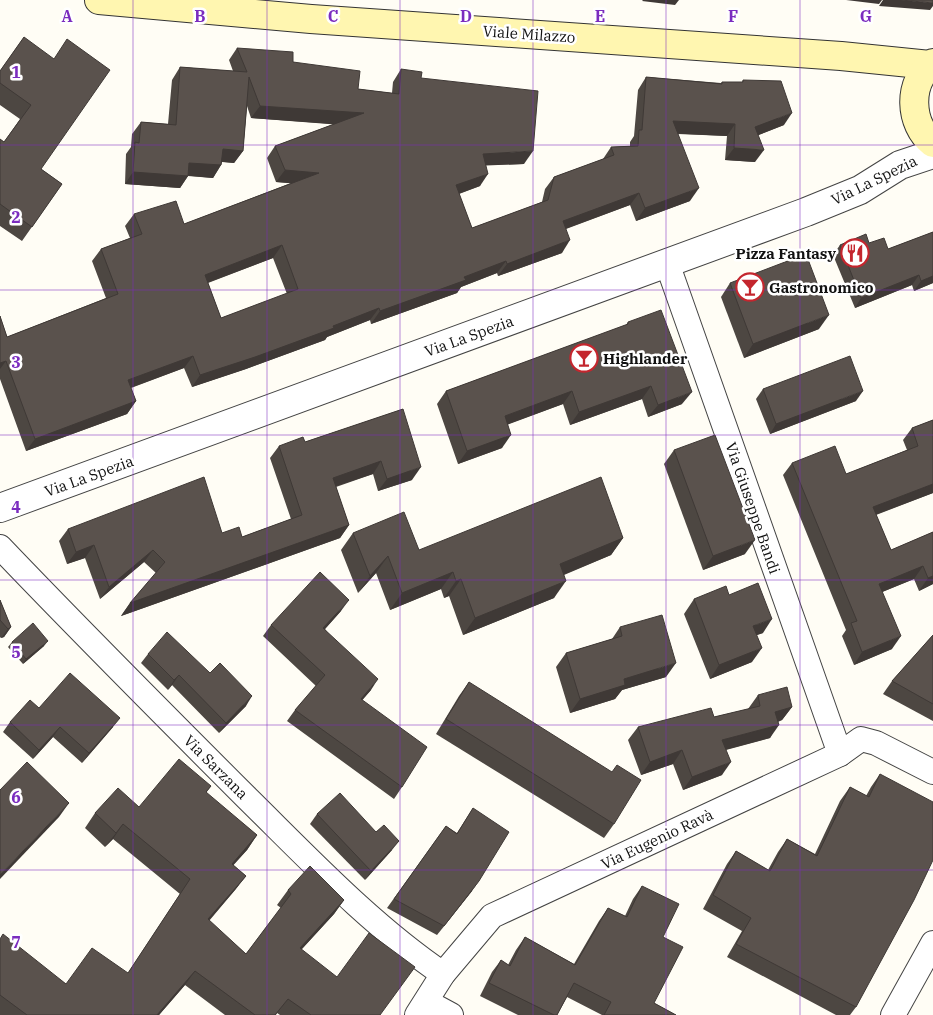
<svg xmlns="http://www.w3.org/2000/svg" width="933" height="1015" viewBox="0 0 933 1015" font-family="'IBM Plex Serif',serif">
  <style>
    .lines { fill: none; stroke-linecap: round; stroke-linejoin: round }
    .minor-casing { stroke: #444; stroke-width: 26 }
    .tertiary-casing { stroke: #444; stroke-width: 30 }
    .secondary-casing { stroke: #333; stroke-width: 30 }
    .minor { stroke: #fff; stroke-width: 24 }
    .tertiary { stroke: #fff; stroke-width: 28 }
    .secondary { stroke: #fff6b0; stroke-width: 28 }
    .wall { fill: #4d4742; fill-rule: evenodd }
    .shaded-wall { fill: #3f3936 }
    .building { fill: #5a524d; stroke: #3f3936; fill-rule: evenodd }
    .grid { fill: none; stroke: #7b2cbf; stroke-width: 1; stroke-opacity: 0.55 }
    .labels { text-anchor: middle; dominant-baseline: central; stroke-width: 5; stroke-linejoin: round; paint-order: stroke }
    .street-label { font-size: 15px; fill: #111; stroke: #fff }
    .poi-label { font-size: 15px; font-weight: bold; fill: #111; stroke: #fff; text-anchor: start }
    .grid-label { font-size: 16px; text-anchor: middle; font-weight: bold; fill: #7b2cbf; stroke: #fff; stroke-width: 5; stroke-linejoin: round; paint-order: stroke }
  </style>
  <rect width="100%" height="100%" fill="#fffdf5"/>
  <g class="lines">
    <g class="minor-casing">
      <g id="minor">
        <path d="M667,263l173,491"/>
        <path d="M0,547c81,85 164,168 247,251 62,61 124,127 196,176"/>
        <path d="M427,1002l24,13"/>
        <path d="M417,1015l26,-41 49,-58 348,-162 21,-15 15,4 57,29"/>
        <path d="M893,1015l40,-72"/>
      </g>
    </g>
    <g class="tertiary-casing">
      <path id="tertiary" d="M0,508l806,-296 54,-22 40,-25 33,-11"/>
    </g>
    <g class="secondary-casing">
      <g id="secondary">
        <path d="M99,0l212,19 530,37 89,9"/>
        <path d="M933,63c-26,19 -24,61 0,80"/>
      </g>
    </g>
    <use href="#minor" class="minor"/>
    <use href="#tertiary" class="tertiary"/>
    <use href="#secondary" class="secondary"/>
  </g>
  <g class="wall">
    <path d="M24,37l17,132 21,15 -40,57 -22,-15v-87l4,3 16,-23 -20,-14v-34z"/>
    <path d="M237,48l56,14 65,27 34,4 1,-11 8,-13 20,9 103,86 -38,1 -6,21 -21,8 13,34 70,-26 3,-13 9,-12 49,-18 8,-12 19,-1v-4l4,-6 4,-46 8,-13 75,6 1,-1h20l1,-2 41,45 -26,10 -3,27 -30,-2 2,-24 -49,-2 12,67 -54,20 -6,-16 -64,24 -4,24 -64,23 -1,-3 -36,14 -4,6 -86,31 -1,-4 -43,17 -2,3 -79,29 -54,18 -8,-19 -53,20 5,13 -9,13 -101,37 -26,-72v-63l7,21 99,-39 -14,-37 9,-12 29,-11 -5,-12 9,-12 50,10 107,-41 -15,-1 -9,-24 8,-12 59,-22 -83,-6 -4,-12 -4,45 -9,12 -12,-1 -1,3 -8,13 -25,-2 -8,12 -55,-4 1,-30 5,-7 1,-13 9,-12 27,2 4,-44 8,-13 53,4 -4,-11zM273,258l14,36 -66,24 -13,-35z"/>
    <path d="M933,232v51l-19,8 -2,-6 -57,23 -22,-53 7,-10 29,-2 19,6z"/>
    <path d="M730,283l89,46 -75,29 -23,-61z"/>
    <path d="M628,322l54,82 -34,13 -6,-18 -72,26 -7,-21 -55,20 -6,24 -44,16 -21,-60 9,-13 180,-66z"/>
    <path d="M763,389l93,12 -86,33 -14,-35z"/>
    <path d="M403,409l9,71 -34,11 -5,-17 -37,13 13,38 -9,13 -219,78 9,-13 26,-30 -12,-11 -44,37 -15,-41 -18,6 -8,-23 9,-12 154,4 20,4 49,-18 -21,-61 9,-12 26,-4z"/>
    <path d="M933,420v73l-57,22 15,35 42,-18v52l-14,7 -5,-12 -32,13 10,57 -38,16 -12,-29 4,-6 -63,-155 9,-12 54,11 61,-24 -4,-10 9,-12z"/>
    <path d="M674,450l71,104 -42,16 -39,-106z"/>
    <path d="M353,533l66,17 204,-12 -12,17 -47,20 -10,23 -91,37 -14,-39 -5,2 -3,-9 -51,21 -14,-37 -18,20 -17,-43z"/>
    <path d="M729,595l34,38 -7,2 -4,27 -42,17 -26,-65 10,-15z"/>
    <path d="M0,600l11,27 -7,10 -3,1 -1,-1z"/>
    <path d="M341,611l-16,18 46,61 -9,10 40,87 -8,12 -107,-78 8,-11 21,-24 -53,-50 8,-11z"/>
    <path d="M620,627l46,50 -44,13 -7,9 -45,14 -14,-46 10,-14 46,-14z"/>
    <path d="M933,635v86l-50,-27 9,-13z"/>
    <path d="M12,642l32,4 -21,18 -15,-17z"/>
    <path d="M148,654l98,52 -27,27 -47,-48 -4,5 -27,-27z"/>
    <path d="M469,682l145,142 -10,14 -168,-104 23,-38z"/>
    <path d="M758,695l34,12 -10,13 -4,2 -8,16 -44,12 -4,25 -39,15 -10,-26 -32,11 -13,-35 10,-13 76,-10 34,-8z"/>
    <path d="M39,708l74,19 -31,36 -29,-26 -20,22 -30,-27 7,-10z"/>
    <path d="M880,774l-24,233 -6,8h-14l-109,-58 15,-26 -39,-22 24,-45 9,-13 32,19 10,-18 9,-13 28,15 25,-53 10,-14 16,9 5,-9z"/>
    <path d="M211,786l-5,7 51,42 -10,15 -14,15 13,11 -11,14 -26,31 37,33 35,-46 -4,-3 11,-15 56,10 -10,14 -33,36 79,65h-100l-3,-2 -1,2h-51l-40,-30 -26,30h-159v-76l66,45 62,-11 52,-79 -67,-55 -8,8 -20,-19 10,-15 44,-6z"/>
    <path d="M473,808l-1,83 -35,44 -50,-27 59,-82 11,7z"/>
    <path d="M317,814l75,36 -27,30 -55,-56z"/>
    <path d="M642,886l21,51 -9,66 22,12h-74l-35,-18 -10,18h-39l-38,-19 12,-24 9,-12 7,5 8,-15 9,-13 49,27 25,-43 9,-13 17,8 8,-17z"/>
  </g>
  <g class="shaded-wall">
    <path d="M643,0h36l-4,5 -33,-4z"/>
    <path d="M846,0h36l-3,4z"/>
    <path d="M883,0h18l32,3v3l-3,4 -51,-4z"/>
    <path d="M260,106l104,7 -9,13 -104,-8z"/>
    <path d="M792,113l-8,12 -38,15 9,-13z"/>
    <path d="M673,121l62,3 -8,12 -62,-3z"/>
    <path d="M734,148l30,2 -9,12 -30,-2z"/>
    <path d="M223,149l20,2 -9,12 -19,-2z"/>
    <path d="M533,151l-9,13 -50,2 9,-12z"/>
    <path d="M189,163l32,2 -8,13 -32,-3z"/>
    <path d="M285,170l34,3 -9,12 -34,-3z"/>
    <path d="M133,172l55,4 -8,12 -55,-4z"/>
    <path d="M488,174l-8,12 -33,12 9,-13z"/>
    <path d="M699,188l-9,13 -54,20 9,-13z"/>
    <path d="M639,193l-9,12 -76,28 9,-12z"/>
    <path d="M570,240l-8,13 -64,23 9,-12z"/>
    <path d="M282,245l-9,13 -77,29 9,-12z"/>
    <path d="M506,261l-9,12 -36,14 -4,6 -86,31 9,-13 84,-34z"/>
    <path d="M919,275l-7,10 -57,23 6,-10z"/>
    <path d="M933,276v7l-19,8 7,-10z"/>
    <path d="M379,308l-9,12 -43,17 -2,3 -79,29 -54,18 8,-12z"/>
    <path d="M829,315l-10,14 -75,29 9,-14z"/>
    <path d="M193,356l-9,12 -65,24 9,-12z"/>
    <path d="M6,361l-6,8v-6z"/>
    <path d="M651,386l-9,13 -72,26 9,-13z"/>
    <path d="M572,391l-9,13 -67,25 9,-13z"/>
    <path d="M863,391l-7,10 -86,33 6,-10z"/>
    <path d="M692,392l-10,12 -34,13 10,-12z"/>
    <path d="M136,401l-9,13 -101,37 9,-12z"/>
    <path d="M511,435l-9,13 -44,16 9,-13z"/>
    <path d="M381,461l-8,13 -49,16 9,-12z"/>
    <path d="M421,467l-9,13 -34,11 9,-12z"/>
    <path d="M933,484v9l-69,26 9,-12z"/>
    <path d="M349,525l-9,13 -219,78 9,-13z"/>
    <path d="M623,538l-12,17 -63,26 12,-17z"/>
    <path d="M755,540l-10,14 -42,16 10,-14z"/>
    <path d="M94,545l-9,13 -18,6 9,-12z"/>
    <path d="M153,550l-9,12 -44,37 9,-12z"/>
    <path d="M388,556l-12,17 -18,20 12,-17z"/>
    <path d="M923,566l-9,13 -44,18 9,-13z"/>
    <path d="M453,572l-12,17 -51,21 12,-17z"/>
    <path d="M933,576v8l-14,7 9,-13z"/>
    <path d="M461,579l-12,17 -5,2 12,-17z"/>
    <path d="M566,581l-12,17 -91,37 12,-17z"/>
    <path d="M349,600l-8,11 -25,28 7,-11z"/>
    <path d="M772,619l-9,14 -20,7 10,-14z"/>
    <path d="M11,627l-7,10 -3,1 7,-9z"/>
    <path d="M901,636l-9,13 -38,16 8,-13z"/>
    <path d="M48,641l-4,5 -21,18 3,-5z"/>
    <path d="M762,648l-10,14 -42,17 9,-14z"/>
    <path d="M676,663l-10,14 -44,13 -7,9 -45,14 10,-14 44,-20z"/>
    <path d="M179,675l-7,10 -4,5 6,-10z"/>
    <path d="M378,679l-7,11 -18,21 8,-12z"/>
    <path d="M252,696l-6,10 -27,27 7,-10z"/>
    <path d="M792,707l-10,13 -16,5 9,-13z"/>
    <path d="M120,718l-7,9 -31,36 7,-10z"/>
    <path d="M779,725l-9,13 -57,15 9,-13z"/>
    <path d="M60,727l-7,10 -20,22 6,-9z"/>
    <path d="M682,750l-9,14 -32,11 9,-13z"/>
    <path d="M731,762l-9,13 -39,15 9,-13z"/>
    <path d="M69,803l-10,14 -59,62v-4z"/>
    <path d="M123,824l-10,15 -8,8 11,-14z"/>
    <path d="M257,835l-10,15 -26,29 11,-15z"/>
    <path d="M399,841l-7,9 -27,30 6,-9z"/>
    <path d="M246,876l-11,14 -38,44 11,-15z"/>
    <path d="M479,881l-7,10 -35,44z"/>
    <path d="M344,900l-10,14 -45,49 11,-15z"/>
    <path d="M195,971l-10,14 -26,30h-2z"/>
  </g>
  <g class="building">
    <path d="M901,0h32v3z"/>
    <path d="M24,37l30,22 13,-20 43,31 -69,99 21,15 -30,43 -32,-23v-65l4,3 27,-37 -31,-22v-12z"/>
    <path d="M237,48l56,4v10l67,9 -2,18 41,5 2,-25 21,3 -1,6 117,13 -5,60 -50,3 5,20 -32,11 16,43 76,-28 6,-23 60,-22 -3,-8 27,-1 1,-16h3l4,-53 76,7v-2h21v-2l38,1 11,32 -37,14 9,23 -30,-2 1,-24 -62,-3 26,67 -54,20 -6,-15 -76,28 7,19 -63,24 -1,-3 -42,16 2,3 -86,31 -1,-3 -46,18 1,2 -79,29 -55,18 -7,-19 -65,24 8,21 -101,38 -29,-78 -6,2v-47l7,21 111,-43 -17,-45 41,-15 -8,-20 42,-13 8,23 135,-51 -34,-3 -10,-24 89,-33 -104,-7 -11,-29 -6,74 -20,-2 -2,16 -32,-2 -1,13 -55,-4 2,-30 4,1 2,-21 35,3 4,-58 67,5zM282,245l16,44 -77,29 -16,-43z"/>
    <path d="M933,232v44l-12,5 -2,-6 -58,23 -21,-53 26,-11 3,9 15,-5 4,11z"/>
    <path d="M806,254l23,61 -76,29 -23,-61z"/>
    <path d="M661,310l31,82 -34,13 -7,-19 -72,26 -7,-21 -67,25 6,19 -44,16 -21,-60 182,-67v-2z"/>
    <path d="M850,356l13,35 -87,33 -13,-35z"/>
    <path d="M403,409l18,58 -34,12 -6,-18 -48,17 16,47 -219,78 35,-41 -12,-12 -44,37 -15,-42 -18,7 -8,-23 136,-52 18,56 17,-6 3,10 60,-22 -23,-69 24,-9 2,5z"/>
    <path d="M933,420v64l-60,23 18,43 42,-18v44l-5,2 -5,-12 -44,18 22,52 -39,16 -11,-29 6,-2 -65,-158 43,-17 11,28 72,-28 -6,-18z"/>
    <path d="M715,435l40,105 -42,16 -39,-106z"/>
    <path d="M601,477l22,61 -63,26 6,17 -91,37 -14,-39 -5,2 -3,-9 -51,21 -14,-37 -18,20 -17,-43 51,-21 15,38z"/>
    <path d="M320,572l29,28 -26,28 55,51 -17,20 66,48 -25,40 -107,-77 30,-35 -54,-50z"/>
    <path d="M758,583l14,36 -19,7 9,22 -43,17 -25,-66 32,-13 3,9z"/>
    <path d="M0,600l11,27 -3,2 -8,-9z"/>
    <path d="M662,615l14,48 -52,16 1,6 -45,14 -14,-46 56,-17 -2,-9z"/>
    <path d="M33,623l15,18 -22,18 -14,-17z"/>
    <path d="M167,632l43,41 10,-10 32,33 -26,27 -47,-48 -5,5 -26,-26z"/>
    <path d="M933,635v69l-41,-23z"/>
    <path d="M70,673l50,45 -31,35 -29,-26 -21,23 -29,-28 20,-22 9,8z"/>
    <path d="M469,682l143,90 5,-7 24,15 -27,44 -168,-105z"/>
    <path d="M787,687l5,20 -17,5 4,13 -57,15 9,22 -39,15 -10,-27 -32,12 -12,-35 73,-19 3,9 46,-11 -2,-11z"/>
    <path d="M179,759l32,27 -5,6 51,43 -25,29 14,12 -38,43 38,35 45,-60 -3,-4 22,-24 34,34 -44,48 37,29 32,-44 46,34 -35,48h-69l-23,-16 -13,16h-20l-60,-44 -38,44h-130l-27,-20v-56l3,-5 63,50 26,-36 36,25 62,-94 -67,-55 -7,9 -21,-20 23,-25 21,19z"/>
    <path d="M27,762l42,41 -69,72v-85z"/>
    <path d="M880,774l53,28v58l-19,40 -58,107 -120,-63 15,-26 -38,-23 23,-44 34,20 17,-32 30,17 33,-69 19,10z"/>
    <path d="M340,793l36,39 8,-7 15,16 -28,30 -54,-57z"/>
    <path d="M473,808l36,24 -30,49 -35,45 -50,-27 52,-73 11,8z"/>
    <path d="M642,886l37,18 -16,33 20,10 -29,56 22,12h-72l7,-13 -37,-19 -17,32h-3l-65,-32 12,-23 9,6 15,-29 50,28 33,-57 19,9z"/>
  </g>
  <path class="grid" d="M133,0v1015M267,0v1015M400,0v1015M533,0v1015M666,0v1015M800,0v1015M0,145h933M0,290h933M0,435h933M0,580h933M0,725h933M0,870h933"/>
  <defs>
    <g id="restaurant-ring" transform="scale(1.4375)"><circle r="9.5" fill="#fff" stroke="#c4262e" stroke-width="1.5"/><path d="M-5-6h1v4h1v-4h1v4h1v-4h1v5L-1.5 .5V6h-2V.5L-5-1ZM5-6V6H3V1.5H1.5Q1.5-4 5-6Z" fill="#c4262e"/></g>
    <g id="bar-ring" transform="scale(1.4375)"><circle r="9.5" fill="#fff" stroke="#c4262e" stroke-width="1.5"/><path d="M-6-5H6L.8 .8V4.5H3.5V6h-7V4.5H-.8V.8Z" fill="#c4262e"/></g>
  </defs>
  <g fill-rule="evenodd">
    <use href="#restaurant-ring" x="855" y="253"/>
    <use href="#bar-ring" x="750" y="287"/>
    <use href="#bar-ring" x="584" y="358"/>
  </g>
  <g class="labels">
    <g class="street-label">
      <text transform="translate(529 34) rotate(4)">Viale Milazzo</text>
      <text transform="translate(874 180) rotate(-26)">Via La Spezia</text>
      <text transform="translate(469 336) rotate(-20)">Via La Spezia</text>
      <text transform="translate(89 476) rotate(-20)">Via La Spezia</text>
      <text transform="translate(753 508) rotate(71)">Via Giuseppe Bandi</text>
      <text transform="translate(216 767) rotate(45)">Via Sarzana</text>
      <text transform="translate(657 839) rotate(-25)">Via Eugenio Ravà</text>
    </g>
    <g class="poi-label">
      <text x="836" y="253" text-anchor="end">Pizza Fantasy</text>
      <text x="769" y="287">Gastronomico</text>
      <text x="603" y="358">Highlander</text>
    </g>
  </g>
  <g class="grid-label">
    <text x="67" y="22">A</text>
    <text x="200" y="22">B</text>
    <text x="333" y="22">C</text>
    <text x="466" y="22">D</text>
    <text x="600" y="22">E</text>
    <text x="733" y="22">F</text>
    <text x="866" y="22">G</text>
    <text x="16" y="78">1</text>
    <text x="16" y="223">2</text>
    <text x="16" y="368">3</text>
    <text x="16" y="513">4</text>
    <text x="16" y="658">5</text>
    <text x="16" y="803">6</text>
    <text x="16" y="948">7</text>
  </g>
</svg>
